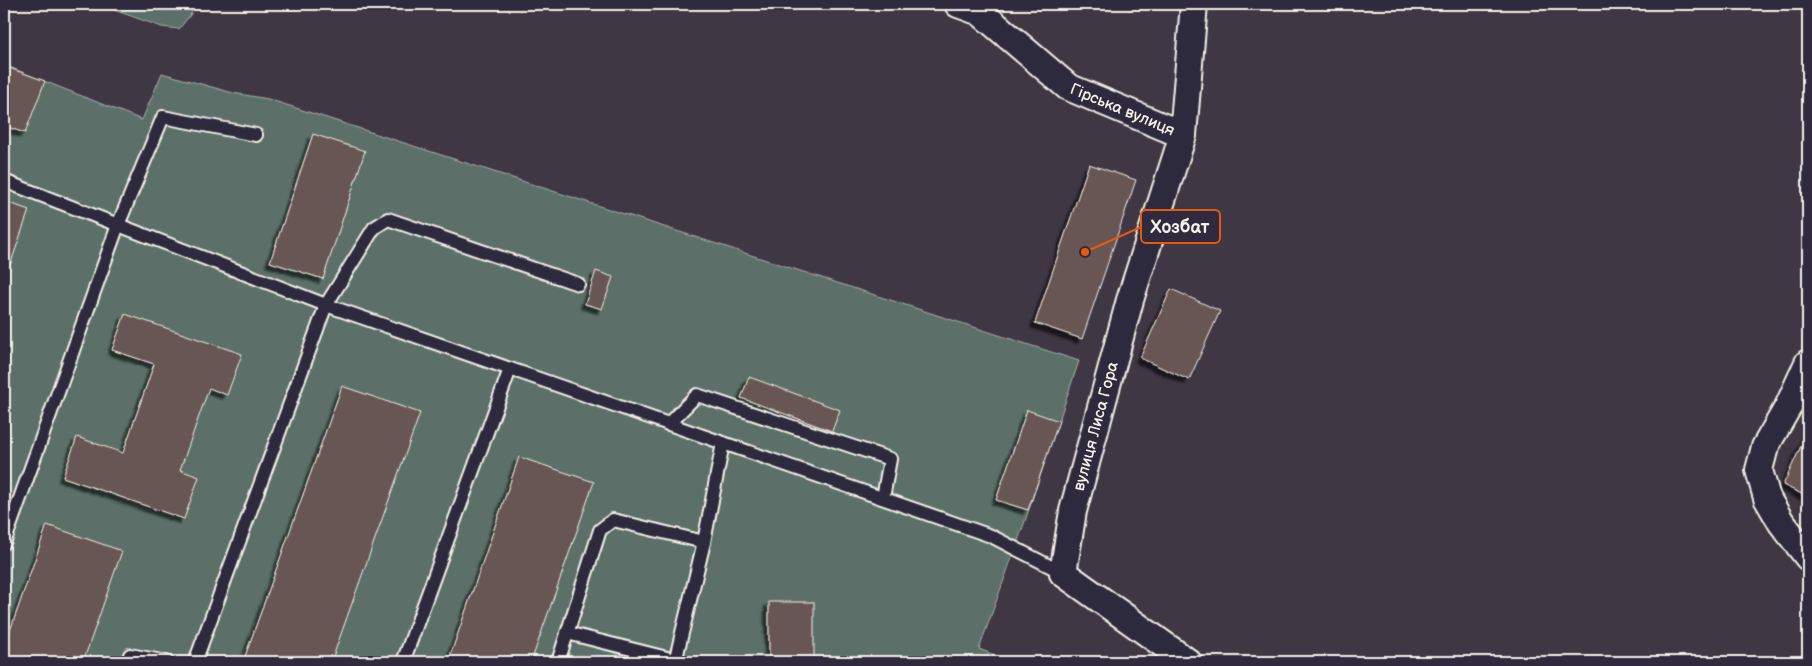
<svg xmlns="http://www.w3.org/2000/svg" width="1812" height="666" viewBox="0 0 1812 666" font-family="'Balsamiq Sans',sans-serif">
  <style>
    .green { fill: #5b7069; stroke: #a8b0a8 }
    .building { fill: #685655; stroke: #f4f1e8; filter: url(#shadow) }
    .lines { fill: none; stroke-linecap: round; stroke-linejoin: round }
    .lane-casing { stroke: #f4f1e8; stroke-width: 16 }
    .street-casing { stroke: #f4f1e8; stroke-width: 30 }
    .lane { stroke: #2f2a3d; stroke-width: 12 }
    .street { stroke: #2f2a3d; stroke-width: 26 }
    .labels { text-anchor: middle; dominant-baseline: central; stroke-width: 5; stroke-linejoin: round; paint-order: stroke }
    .street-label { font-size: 16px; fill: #f4f1e8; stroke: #2f2a3d }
    .leader { fill: none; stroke: #e8590c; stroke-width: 2 }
    .callout-dot { fill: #e8590c; stroke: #2f2a3d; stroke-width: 2 }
    .callout { fill: #2f2a3d; stroke: #e8590c; stroke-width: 2 }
    .callout-label { font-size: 18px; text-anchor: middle; font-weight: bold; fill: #f4f1e8 }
  </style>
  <defs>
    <filter id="shadow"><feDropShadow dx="-4.5" dy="4.5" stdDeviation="1" flood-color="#0009"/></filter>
  </defs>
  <rect width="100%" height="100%" fill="#403744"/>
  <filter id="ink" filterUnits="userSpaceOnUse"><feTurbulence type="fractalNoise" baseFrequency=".02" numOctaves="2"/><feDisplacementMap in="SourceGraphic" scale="10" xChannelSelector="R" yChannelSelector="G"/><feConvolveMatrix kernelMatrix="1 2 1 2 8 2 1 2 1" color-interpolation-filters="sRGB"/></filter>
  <g filter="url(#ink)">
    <g class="green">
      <path d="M97,4h97l-3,10 -12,15 -17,-2z"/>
      <path d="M4,65l138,55 20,-47 71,20 35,6 811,262 -54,160 -46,128 33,13h-1008z"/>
    </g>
    <g class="building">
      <path d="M4,66l41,15 -20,52 -21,-7z"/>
      <path d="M313,134l52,17 -42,128 -53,-17z"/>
      <path d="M1089,164l47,16 -54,159 -47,-16z"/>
      <path d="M4,201l25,9 -25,73z"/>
      <path d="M596,271l17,6 -11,32 -17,-5z"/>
      <path d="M1171,289l49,22 -31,69 -49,-22z"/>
      <path d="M125,314l117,40 -15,41 -18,-7 -29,82 19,7 -15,42 -121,-42 14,-40 46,16 31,-89 -42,-14z"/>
      <path d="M749,377l91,33 -8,21 -91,-33z"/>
      <path d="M342,386l78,27 -89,249h-88z"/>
      <path d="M1027,410l32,11 -31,89 -32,-10z"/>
      <path d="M1808,431v66l-25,-12z"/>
      <path d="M519,457l75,25 -63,180h-83z"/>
      <path d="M47,525l75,26 -39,111h-79v-14z"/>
      <rect x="769" y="602" width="45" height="60"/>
    </g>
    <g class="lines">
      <g class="lane-casing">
        <g id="lane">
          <path d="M4,181l322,124 665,231 72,37"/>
          <path d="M668,424l29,-29 193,64 -7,39"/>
          <path d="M4,543l114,-318 45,-108 93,18"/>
          <path d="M567,633l108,27"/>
          <path d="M128,662l2,-7 37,7"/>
          <path d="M195,662l131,-357 48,-77 14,-9 190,65"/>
          <path d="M403,662l107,-293"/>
          <path d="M558,662l42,-132 13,-10 91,22"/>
          <path d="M675,662l29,-120 19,-99"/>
        </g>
      </g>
      <g class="street-casing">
        <g id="street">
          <path id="s1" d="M958,4l22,8 88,75 115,48"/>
          <path d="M1808,363l-20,44 -23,40 -6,23 8,28 14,24 27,35"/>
          <path id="s2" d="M1188,662l-125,-89 10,-62 57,-211 53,-165 11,-131"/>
        </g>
      </g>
      <use href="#lane" class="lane"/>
      <use href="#street" class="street"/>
    </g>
  </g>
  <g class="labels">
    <g class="street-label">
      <text stroke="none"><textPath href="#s1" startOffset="198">Гірська вулиця</textPath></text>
      <text stroke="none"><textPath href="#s2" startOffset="304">вулиця Лиса Гора</textPath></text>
    </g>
  </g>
  <path class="leader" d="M1085 252L1141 227"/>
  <circle class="callout-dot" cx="1085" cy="252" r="5"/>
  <rect class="callout" x="1141" y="210" width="79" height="33" rx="5"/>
  <g class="callout-label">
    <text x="1180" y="233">Хозбат</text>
  </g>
  <rect width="1812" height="666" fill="none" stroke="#2f2a3d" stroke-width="20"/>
  <rect x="10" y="10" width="1792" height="646" fill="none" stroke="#f4f1e8" stroke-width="2" filter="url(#ink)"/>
</svg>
